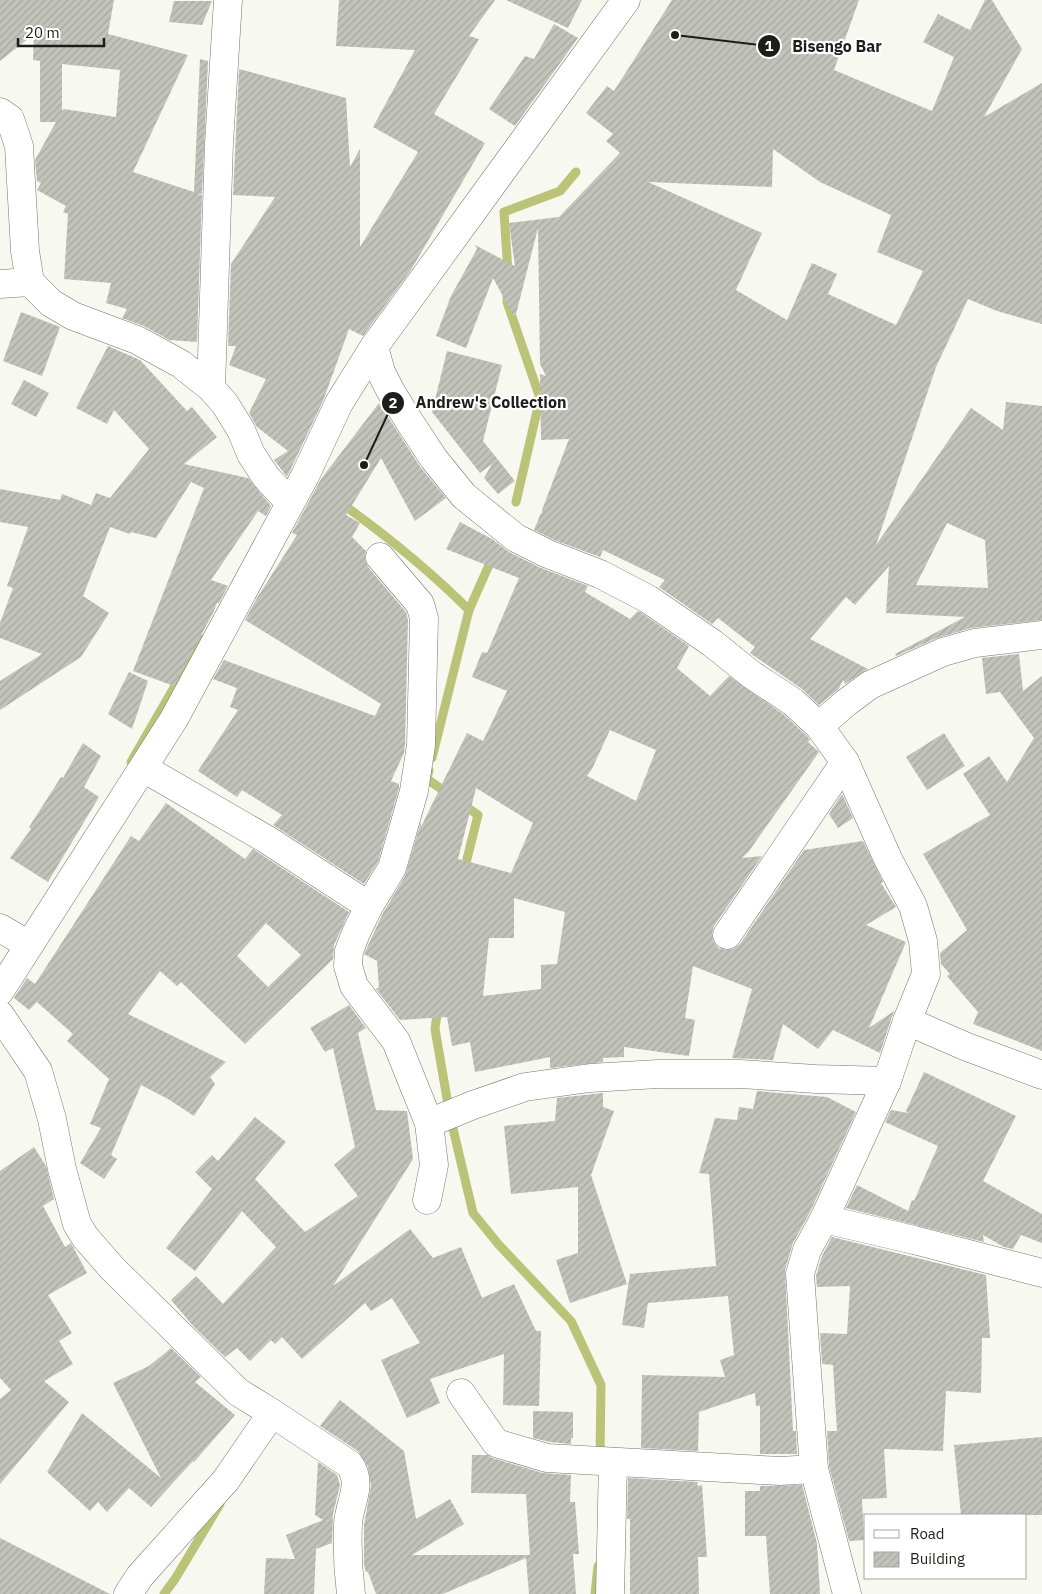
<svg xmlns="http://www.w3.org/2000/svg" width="1042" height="1594" viewBox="0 0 1042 1594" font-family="'IBM Plex Sans',sans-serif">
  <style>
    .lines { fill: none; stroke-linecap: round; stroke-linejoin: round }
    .stream { stroke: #bac378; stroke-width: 9 }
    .building { fill: url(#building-hatch); fill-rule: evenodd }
    .minor-casing { stroke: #75766e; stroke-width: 29 }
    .minor { stroke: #fff; stroke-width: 28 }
    .leader { fill: none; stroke: #1d1d1a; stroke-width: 2 }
    .callout-dot { fill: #1d1d1a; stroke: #fff; stroke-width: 2 }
    .mark-label { font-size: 15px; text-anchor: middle; font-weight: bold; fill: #fff }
    .callout-label { font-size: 16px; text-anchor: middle; font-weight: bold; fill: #1d1d1a; stroke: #fff; stroke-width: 4.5; stroke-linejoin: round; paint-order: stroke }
  </style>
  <defs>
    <pattern id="building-hatch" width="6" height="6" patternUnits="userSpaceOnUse" patternTransform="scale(1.25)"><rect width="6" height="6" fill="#c2c3bb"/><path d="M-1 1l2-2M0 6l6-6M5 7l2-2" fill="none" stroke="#a6a7a0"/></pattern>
  </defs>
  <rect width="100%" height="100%" fill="#f7f8ef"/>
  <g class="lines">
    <g class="stream">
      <path d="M508,272l-4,-60 56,-21 16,-19"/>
      <path d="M507,293v9l33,96 -24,104"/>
      <path d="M341,503c46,33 88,67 128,107l-37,148"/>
      <path d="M469,610l24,-54"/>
      <path d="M131,762l71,-123"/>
      <path d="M429,770l-2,9 23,16"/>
      <path d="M462,804l16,11 -14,56"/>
      <path d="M438,1007l-3,22 15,87 23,97 26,32 72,76 30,64 -1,73"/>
      <path d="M164,1594l11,-15 45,-75"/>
      <path d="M595,1594l3,-28"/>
    </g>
  </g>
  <g class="building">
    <path d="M0,0h114l-6,34 80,21 -55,117 61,20 6,-133 8,2 -6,133h-5l5,1 -5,147 -28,-2 -25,-14 -22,-8 5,-9 -21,-6 5,-20 -47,-4 4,-65 -5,-2 3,-6 -29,-16 4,-7 -4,-2 -2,-21 21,-38h-16v-61l-7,-1 1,-26 -34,27zM62,64l58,6 -4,47 -52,-8 -2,2z"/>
    <path d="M339,0h156l-26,36 10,3 -45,75 51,29 -74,127 -48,66 -14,-7 -26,72 -36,76 -13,-17 14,-9 -31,-24 -8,-14 17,-34 -37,-14 7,-19h-8l3,-82 44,-67 -42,-2 6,-126 107,29 4,69 10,-18v98l58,-95 -45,-25 42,-77 -79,-4z"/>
    <path d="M506,0h76l-14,28z"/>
    <path d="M672,0h187l-25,70 98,41 22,-54 -31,-15 15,-28 32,16 15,-30h7l30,49 -38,68 58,-34v241l-45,-13 -29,-12 -32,68 -60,178 95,-137 32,22 3,-28 36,4v214l-71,8 -34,10 -41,18 -1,-2 70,-37 -79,-4 3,-47 -34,39 -9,-8 -36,42 58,30 -23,15 -2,-4 -5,10 -19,15 -17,-16 -52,-36 5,-6 -37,-29 -6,6 -53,-37 6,-7 -62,-30 -3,7 -46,-17 -20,-10 7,-17 1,2v-5l27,-71 -28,1 -1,-66 6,2 -6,-12 -2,-136 -23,90 -22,-40 -27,70 -30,-12 15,-40 26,-47 -2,-4 40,21 -6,-43 50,-6 61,-64 -14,-12 7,-7 -27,-21 21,-27 7,5zM773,149l47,33 71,33 -14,37 46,19 -27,54 -68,-31 9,-20 -25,-11 -25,57 -51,-30 26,-57 -114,-51 124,5zM947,523l38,17 3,48 -72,-3z"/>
    <path d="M174,1h38l-10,24 -33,-3z"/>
    <path d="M554,24l24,14 -63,88 -26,-17 36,-53 9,3z"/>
    <path d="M21,312l39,15 -18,49 -39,-15z"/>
    <path d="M108,346l32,14 47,51 5,-4 25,30 -33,27 64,14 23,28 -5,10 -8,-5 -47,69 17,6 -9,17h-2l-4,10 -39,73 -41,-15 71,-183 -13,-6 -35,56 -25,-6 -1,2 -20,-7 -27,69 26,17 -28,44 -81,53v-29l42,-27 -42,-16v-15l13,-35 -6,-2 21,-59 -28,-5v-33l60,11 2,-6 29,11 5,-12 14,5 39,-49 -35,-39 -7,14 -31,-16z"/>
    <path d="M447,351l55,14 -19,76 32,40 -17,13 -14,-16 8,-14 -12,9 -48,-61z"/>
    <path d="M24,380l25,13 -13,24 -25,-13z"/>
    <path d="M379,403l42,65 25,30 -31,23 -34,-63 -35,57 14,8 -8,14 14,14 -1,8 3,8 38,45 2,8 -3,124 -1,9 -13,28 8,3v4l-21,74 -14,22 -91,-59 9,-10 -40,-25 -5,7 -39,-26 40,-61 -8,-3 7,-19 -24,-9 11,-19 151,56 6,-12 -136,-84 12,-22 40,-63 -5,-2 29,-54z"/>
    <path d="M460,522l32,17 17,13 32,16 47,18 -3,6 45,27 8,-8 2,1 49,34 -12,22 33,28 19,-20 54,38 24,22 3,4 -2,2 11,10 -70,99 -7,7 20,-2 -48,70 -2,7 1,8 5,7 7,2 8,-1 7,-5 64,-94 59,-9 20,41 -2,1 15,24 -30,18 40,17 -37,86 25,-17 -14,42 -47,-23 -15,19 -35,-25 -10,36 -41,-2 20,-69 -59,-23 -8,52 10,2 -6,36 -65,-9v10l-21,1v4l-53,6v-11l-75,15 -5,-30 -18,4 -5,-29 -47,3 -24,-31 3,-2 -2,-26 -13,-7 19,-41 22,-37 16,-54v5l46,-94 16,8 24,-50 -35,-14 10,-25 5,1 32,-75 -73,-29zM610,730l46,20 -20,51 -49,-25 5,-7zM476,788l57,35 -22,50 -53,-14zM514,898l51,14 -8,52 -16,1v24l-58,7 6,-58h25z"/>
    <path d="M1019,654l4,37 19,-15v375l-69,-27 5,-12 -31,-36 3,-2 -9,-10 -1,-11 27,-23 -44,-76 67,-39 -27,-41 26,-18 18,26 27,-44 -34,-46 -14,2 -4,-36z"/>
    <path d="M129,672l19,9 -16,48 -24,-15z"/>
    <path d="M944,733l21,33 -38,24 -21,-33z"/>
    <path d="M83,743l18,13 -17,31 15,10 -51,85 -38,-24 21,-29 -2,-2 32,-50 2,1z"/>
    <path d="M842,794l11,24 -15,10 -9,-14z"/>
    <path d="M166,803l79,56 8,-10 96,63 -15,33 -1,14 -88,85 -64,-62 -4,4 -17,-15 -32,43 98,48 -16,15 5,7 -21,32 -26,-17 -27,-14 -30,70 6,4 -13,20 -24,-16 21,-35 -11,-4 19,-45 -42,-38 6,-7 -36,-32 -8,8 -15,-12 13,-20 8,6 96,-148 8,5zM266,923l35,32 -33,32 -31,-31z"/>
    <path d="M349,1005l17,23 -8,5 18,77 31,1 6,48 -80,127 77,-57 23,29 28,-11 21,51 32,-14 22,47h5l-2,75 -36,-1 1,-51 -74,25 10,24 -33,15 -26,-58 39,-17 -28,-45 -21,13 -6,-8 -63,56 -20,-22 -7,7 -4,-4 -21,21 -13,-13 -12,9 -30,-29 -24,-28 25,-24 27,28 53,-57 -34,-36 -47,60 -29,-23 46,-59 -17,-17 17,-17 6,6 37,-44 31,25 -31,37 50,53 53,-36 -24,-31 21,-18 -22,-99 -8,4 -15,-24z"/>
    <path d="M924,1072l92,44 -33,65 59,33v29l-21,-8 -8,14 -9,-2 -21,-12 1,7 -138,-34 11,-23 51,26 4,-11 2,1 24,-55 -53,-24 6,-12 17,3 -2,-2z"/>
    <path d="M757,1091l70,6 29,15 -46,100 -17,31 -8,27 8,161h3l1,23h-37v-48h-4l-1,-13 -56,19 -1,39 -57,-3 1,-73 83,2 -5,-17 14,-5 -6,-59 -80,7 -4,25 -22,-3 8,-51 86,-8 -7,-92 -10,-1 16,-55 22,2 2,-13 14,2z"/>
    <path d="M603,1093v14l11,4 -23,64 36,109 -57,19 -14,-43 22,-7v-66l-67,7 -7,-68 51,-5 2,-23z"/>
    <path d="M34,1147l12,19 8,33 -11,7 22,41 6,-4 16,30 -39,22 24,38 -13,8 14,23 -29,17 25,21 -69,82v-85l11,-9 -11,-12v-207z"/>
    <path d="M832,1237l154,38 4,63h-8l-1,55 -35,-2 -3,60 -59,-2 3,49 -25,1 2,41 -15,1 -20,-75 -2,-35h10l-4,-66 -11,-1 -2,-31 27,1 3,-48 -33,1 -1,-11 6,-20z"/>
    <path d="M171,1348l30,29 -6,5 40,33 -41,47 -1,-1 -42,46 -22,-19 -22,24 -9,-10 -8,9 -43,-39 35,-59 79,65 -48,-95 36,-17z"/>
    <path d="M340,1400l64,51 12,68 34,-20 14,25 -52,31h118l-4,-61 -55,-1 1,-38h15l5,3 51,15 28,2 -1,27h5l4,52h-6l3,40h-47l-3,-36 -83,36h-67l-8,-22h-2l-2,-7v-40l7,-39 -3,-19 -10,-16 -38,-25z"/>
    <path d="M533,1411l40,1v26h-2v6l-21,-2 -17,-4z"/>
    <path d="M1042,1437v78h-81l-7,-70z"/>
    <path d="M318,1462l19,13 3,10 -7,29 -1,29 -16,6 -2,45h-50l2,-36 29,1 -9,-24 37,-15 -8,-5z"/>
    <path d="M628,1478l70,4 -1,4 5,-1 5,72h-9l1,37h-69v-75h-3z"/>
    <path d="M802,1485l15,58 3,51h-50l-4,-58h-21v-45h15v-5z"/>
    <path d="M0,1538l110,56h-110z"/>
  </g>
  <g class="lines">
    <g class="minor-casing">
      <g id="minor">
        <path d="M0,112l10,7 9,27 6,105 5,31 21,21 22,13 64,24 44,24 30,24 14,16 16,26 10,24 15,23 24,26"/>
        <path d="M0,284l30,-2"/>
        <path d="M374,347l7,25 9,18 19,31 25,38 30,37 52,42 32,16 52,20 48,25 64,44 40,32 41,27 26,24 26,36 43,97 25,47 10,35 3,33 -19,47 -20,60 -63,138 -17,31 -7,24 14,195 33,125"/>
        <path d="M211,388l8,-245 9,-143"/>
        <path d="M380,557l40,47 4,14 -3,127 -7,46 -22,77 -23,38 -13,27 -7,18 -1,15 6,20 42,55 33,82 5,42 -7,35"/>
        <path d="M819,726l28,-24 23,-17 73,-33 32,-9 67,-8"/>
        <path d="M143,768l123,71 103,67"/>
        <path d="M0,928l29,17"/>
        <path d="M727,935l118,-173"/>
        <path d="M0,991l174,-272 131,-243 34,-73 35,-56 252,-347"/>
        <path d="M0,1015l38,56 14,48 10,50 15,55 8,13 27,31 126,124 34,21 -46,67 -86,96 -12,18"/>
        <path d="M907,1021l60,26 75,28"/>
        <path d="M429,1123l44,-18 52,-18 65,-9 68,-4h82l76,5 71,2"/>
        <path d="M824,1219l90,21 128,33"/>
        <path d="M461,1393l35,50 51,15 233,13 34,-2"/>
        <path d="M272,1413l77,51c15,20 0,39 -1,60 -1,23 0,47 3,70"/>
        <path d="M610,1594l3,-132"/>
      </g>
    </g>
    <use href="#minor" class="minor"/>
  </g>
  <path class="leader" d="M675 35L769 46M364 465L393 403"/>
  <g class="callout-dot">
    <circle cx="675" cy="35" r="5"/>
    <circle cx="364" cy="465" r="5"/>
    <circle cx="769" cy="46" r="12"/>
    <circle cx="393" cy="403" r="12"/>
  </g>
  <g class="mark-label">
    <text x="769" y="51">1</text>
    <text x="393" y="408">2</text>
  </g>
  <g class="callout-label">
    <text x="837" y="52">Bisengo Bar</text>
    <text x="491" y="408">Andrew's Collection</text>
  </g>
  <rect x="864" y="1514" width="162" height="65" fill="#ffffff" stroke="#a5a5a3"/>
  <rect x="874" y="1530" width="25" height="8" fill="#ffffff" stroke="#a5a5a3"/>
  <text x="910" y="1539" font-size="15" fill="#1d1d1a">Road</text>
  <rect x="874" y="1552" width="25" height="15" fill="url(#building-hatch)" stroke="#a5a5a3"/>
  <text x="910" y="1564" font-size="15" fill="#1d1d1a">Building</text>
  <path d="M18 38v8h86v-8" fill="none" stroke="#1d1d1a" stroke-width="2.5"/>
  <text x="25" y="38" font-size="15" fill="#1d1d1a" stroke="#ffffff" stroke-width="4" paint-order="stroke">20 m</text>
</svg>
